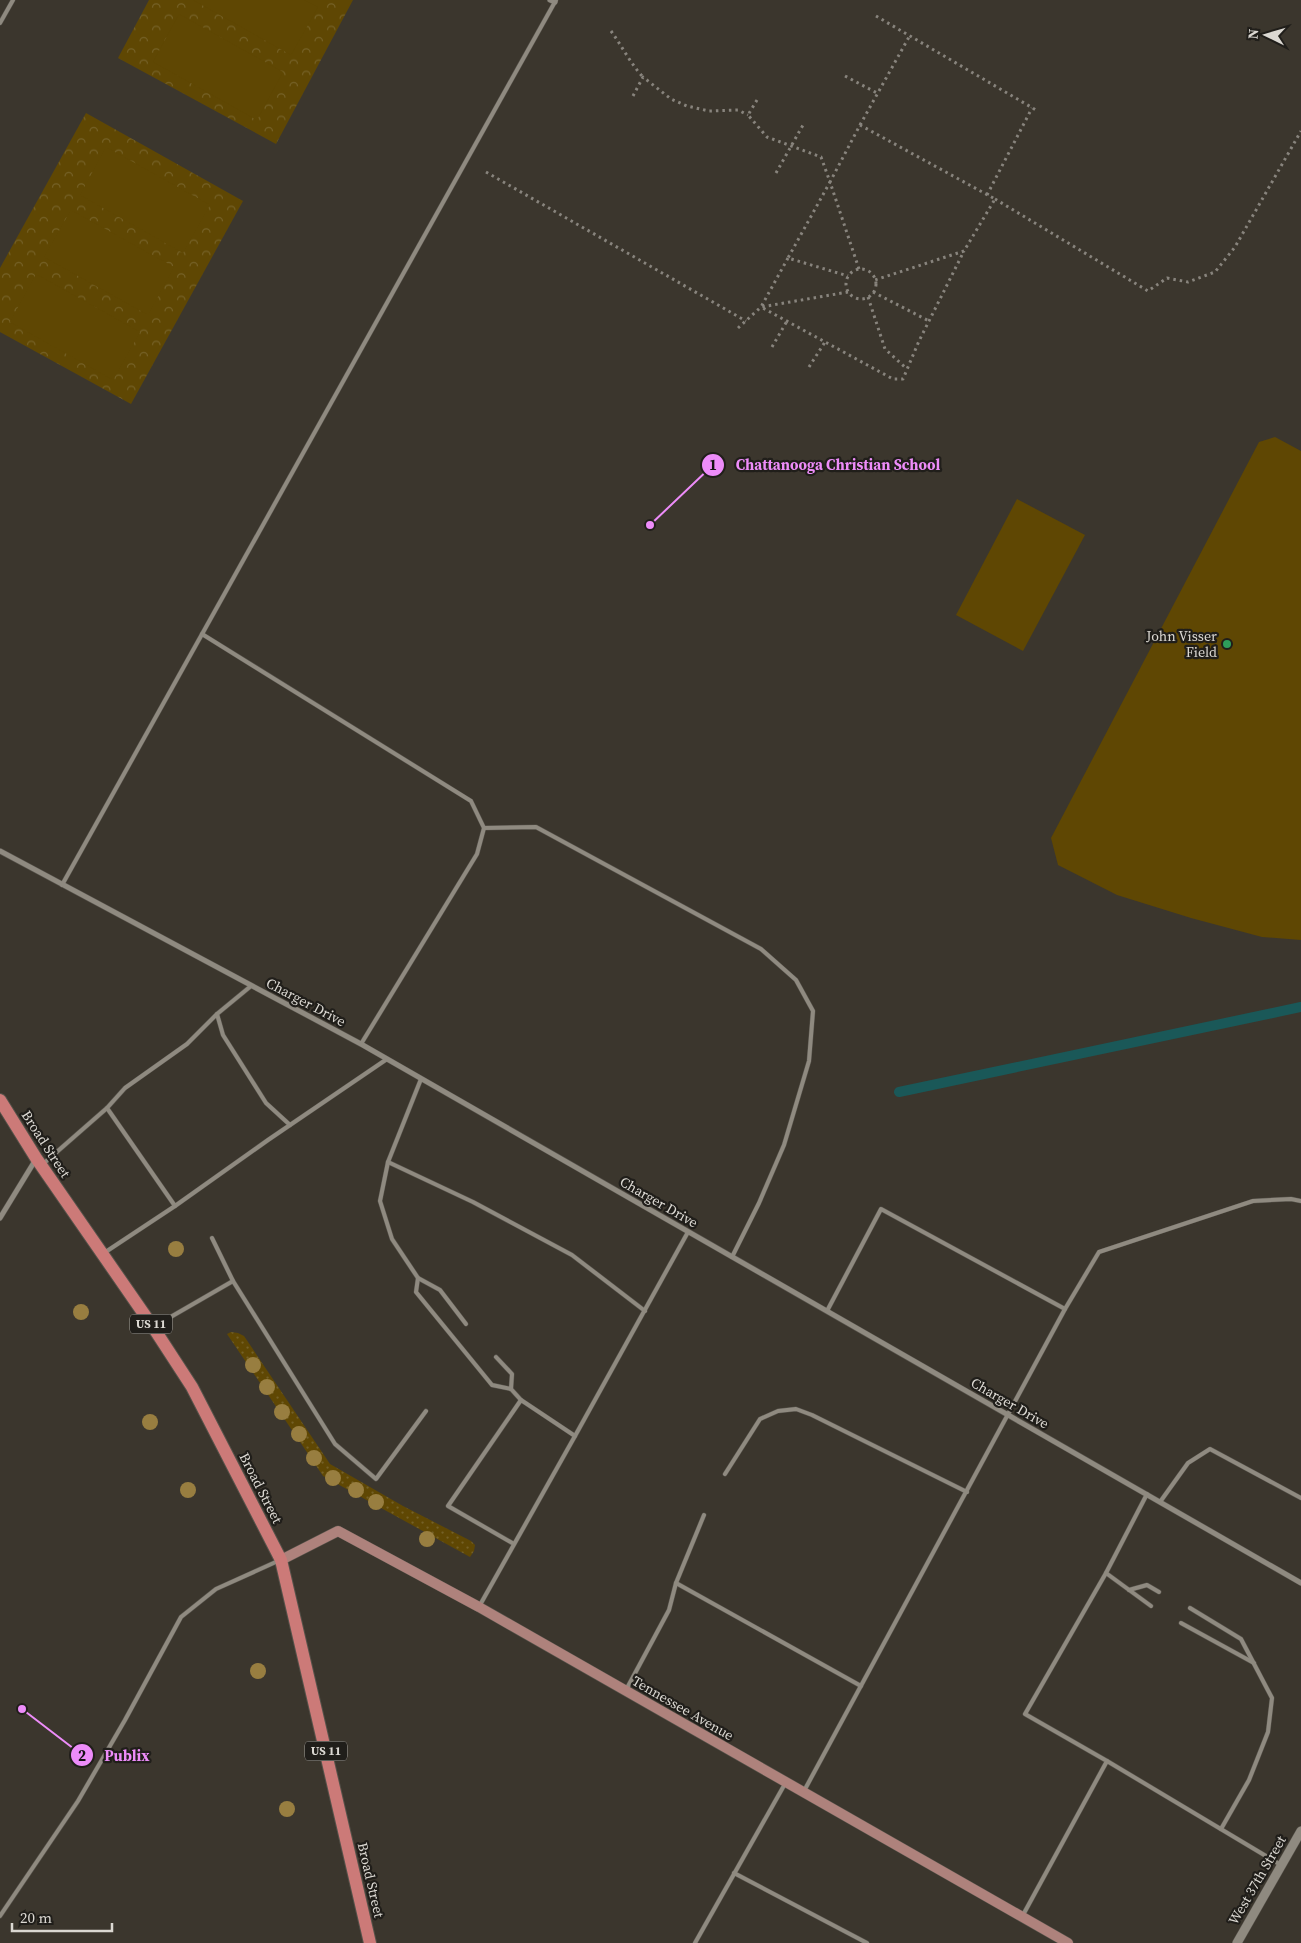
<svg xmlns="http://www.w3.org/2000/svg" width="1301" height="1943" viewBox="0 0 1301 1943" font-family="'Source Serif 4',serif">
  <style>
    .grass { fill: url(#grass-dots) }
    .park { fill: url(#park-crowns) }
    .pitch { fill: #5f4703 }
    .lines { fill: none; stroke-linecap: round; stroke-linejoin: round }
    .stream { stroke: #1a5858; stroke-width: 10 }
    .service-casing { stroke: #56524a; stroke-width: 5 }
    .minor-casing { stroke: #56524a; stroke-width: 6 }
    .tertiary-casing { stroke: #56524a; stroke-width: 10 }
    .secondary-casing { stroke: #56524a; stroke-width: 11 }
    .primary-casing { stroke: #56524a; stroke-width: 14 }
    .path { stroke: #88847d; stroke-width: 3; stroke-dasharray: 2.5 4; stroke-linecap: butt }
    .service { stroke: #8f8a80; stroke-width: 4 }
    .minor { stroke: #8f8a80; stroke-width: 5 }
    .tertiary { stroke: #8f8a80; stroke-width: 9 }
    .secondary { stroke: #ae827c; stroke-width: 10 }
    .primary { stroke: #cc7a78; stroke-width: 12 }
    .tree { fill: #987e40 }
    .leisure-dot { fill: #2e9e5b; stroke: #201e1a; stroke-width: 2 }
    .labels { text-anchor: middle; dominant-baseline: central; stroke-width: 4.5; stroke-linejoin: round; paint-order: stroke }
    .shield { fill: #201e1a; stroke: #a3a09b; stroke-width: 1 }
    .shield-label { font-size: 12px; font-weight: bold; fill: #dbd8d2 }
    .poi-label { font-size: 14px; fill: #dbd8d2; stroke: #201e1a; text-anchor: end }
    .street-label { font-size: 14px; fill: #dbd8d2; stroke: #201e1a }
    .leader { fill: none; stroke: #ed8cf9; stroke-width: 2 }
    .callout-dot { fill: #ed8cf9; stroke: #201e1a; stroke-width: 2 }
    .mark-label { font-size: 15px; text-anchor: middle; font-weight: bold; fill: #111 }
    .callout-label { font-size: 15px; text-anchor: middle; font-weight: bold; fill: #ed8cf9; stroke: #201e1a; stroke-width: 4.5; stroke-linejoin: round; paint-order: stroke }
  </style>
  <defs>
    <pattern id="grass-dots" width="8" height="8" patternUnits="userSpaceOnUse" patternTransform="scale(1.25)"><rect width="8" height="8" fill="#5f4703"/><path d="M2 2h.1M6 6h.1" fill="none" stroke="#756127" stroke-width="1.8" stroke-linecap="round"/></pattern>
    <pattern id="park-crowns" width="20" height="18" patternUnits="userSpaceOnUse" patternTransform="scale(1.25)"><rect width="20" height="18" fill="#5f4703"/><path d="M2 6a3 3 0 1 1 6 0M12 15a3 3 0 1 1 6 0" fill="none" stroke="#756127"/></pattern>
  </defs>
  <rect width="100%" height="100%" fill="#3b362d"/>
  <path class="grass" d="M231,1332l7,1 6,3 86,128 73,42 68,35 4,4 -1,6 -4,6 -147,-81 -96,-142z"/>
  <g class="park">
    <path d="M149,0h204l-77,144 -158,-86z"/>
    <path d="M86,113l157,88 -112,203 -131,-72v-64z"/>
  </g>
  <g class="pitch">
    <path d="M193,0h111l14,7 -27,48z"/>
    <path d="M179,14l104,58 -26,48 -104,-58z"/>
    <path d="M106,147l104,58 -27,48 -103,-58z"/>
    <path d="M71,210l103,57 -26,48 -104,-58z"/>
    <path d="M36,274l104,58 -27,48 -103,-58z"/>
    <path d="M1275,437l26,14v489l-39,-3 -71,-19 -74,-23 -59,-30 -7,-27 208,-396z"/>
    <path d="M1017,499l68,36 -62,116 -67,-36z"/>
  </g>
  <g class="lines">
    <path class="stream" d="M899,1092l402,-85"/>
    <g class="service-casing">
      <g id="service">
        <path d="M0,23l13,-23"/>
        <path d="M202,634l269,167 13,27 -7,26 -116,190"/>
        <path d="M484,828l52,-1 225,122 35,31 17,31 -4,50 -25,84 -25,58 -27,54"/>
        <path d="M62,885l494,-885"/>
        <path d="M251,986l-34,28 -30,30 -62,44 -18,20 68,98 93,-66 119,-81"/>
        <path d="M217,1014l6,21 43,68 24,22"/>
        <path d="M421,1079l-33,83 -8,39 12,38 26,39 -2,14 76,93 19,4 10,11"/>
        <path d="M388,1162l85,40 99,53 73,56"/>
        <path d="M43,1164l64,-56"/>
        <path d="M104,1253l71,-47"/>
        <path d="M418,1278l22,12 26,34"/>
        <path d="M233,1281l102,163 41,35 50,-68"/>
        <path d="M1065,1309l34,-57 154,-51 38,-2 10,2"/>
        <path d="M155,1326l78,-45 -21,-43"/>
        <path d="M496,1357l16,17 -1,15"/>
        <path d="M575,1436l113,-204"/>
        <path d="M725,1474l35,-55 18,-8 18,-2 16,6 155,77"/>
        <path d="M1160,1502l28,-39 22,-14 91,49"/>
        <path d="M1106,1573l45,33"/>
        <path d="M676,1583l185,103"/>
        <path d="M1129,1590l18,-5 12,7"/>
        <path d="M480,1605l95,-169 -54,-36 -73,106 66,38"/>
        <path d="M1190,1608l51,31 31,59 -4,34 -19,48 -28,49"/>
        <path d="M1181,1623l73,40"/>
        <path d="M626,1690l43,-80 7,-27 28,-68"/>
        <path d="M1107,1761l174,104"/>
        <path d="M804,1791l261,-482 -184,-100 -54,102"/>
        <path d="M734,1873l133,70"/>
        <path d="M1023,1915l84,-154 -82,-47 81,-141 41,-79"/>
        <path d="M0,1916l78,-115 47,-81 56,-103 35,-28 62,-28"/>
        <path d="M695,1943l91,-161"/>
      </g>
    </g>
    <g class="minor-casing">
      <g id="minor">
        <path d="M550,0l5,2"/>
        <path d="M0,851l361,193 940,539"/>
        <path d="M0,1218l36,-59"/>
      </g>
    </g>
    <g class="tertiary-casing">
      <path id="tertiary" d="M1237,1943l64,-112"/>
    </g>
    <g class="secondary-casing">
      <path id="secondary" d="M281,1560l57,-29 141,76 589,336"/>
    </g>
    <g class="primary-casing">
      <path id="primary" d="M0,1100l36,58 117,169 39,60 89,173 89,383"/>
    </g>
    <g class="path">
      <path d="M876,16l160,94"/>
      <path d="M611,31c11,15 19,32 32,46"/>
      <path d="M845,76l32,17"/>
      <path d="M633,96l10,-19 28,22 16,7 22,5 29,-1 10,5"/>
      <path d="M757,100l-9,15 19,22 54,20 9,25 -42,76 60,18"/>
      <path d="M860,125l49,-88"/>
      <path d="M486,172l260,149"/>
      <path d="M776,173l27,-48"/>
      <path d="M987,195l45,-87"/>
      <path d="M995,199l153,92 19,-13 21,4 27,-10 20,-25 66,-116"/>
      <path d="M788,258l-27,49 132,72h10l16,-38 45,-90"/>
      <path d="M859,269l-29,-87 30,-57 135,74 -31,52 -89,29"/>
      <circle cx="861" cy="284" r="15"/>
      <path d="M873,292l56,29"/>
      <path d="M868,297l17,52 22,20"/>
      <path d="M738,328l23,-21 87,-15"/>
      <path d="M772,347l15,-26"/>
      <path d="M809,367l16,-25"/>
    </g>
    <use href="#service" class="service"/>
    <use href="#minor" class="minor"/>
    <use href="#tertiary" class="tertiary"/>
    <use href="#secondary" class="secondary"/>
    <use href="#primary" class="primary"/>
  </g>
  <g class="tree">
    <circle cx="176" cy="1249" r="8"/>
    <circle cx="81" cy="1312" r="8"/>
    <circle cx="253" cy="1365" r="8"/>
    <circle cx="267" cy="1387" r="8"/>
    <circle cx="282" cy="1412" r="8"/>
    <circle cx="150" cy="1422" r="8"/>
    <circle cx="299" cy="1434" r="8"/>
    <circle cx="314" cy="1458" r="8"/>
    <circle cx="333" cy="1478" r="8"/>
    <circle cx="188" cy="1490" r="8"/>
    <circle cx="356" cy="1490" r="8"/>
    <circle cx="376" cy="1502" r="8"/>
    <circle cx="427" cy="1539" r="8"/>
    <circle cx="258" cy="1671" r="8"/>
    <circle cx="287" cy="1809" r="8"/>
  </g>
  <circle class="leisure-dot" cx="1227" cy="644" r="5"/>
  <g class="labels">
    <g class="shield">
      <rect x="130" y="1314.5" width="42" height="19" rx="4"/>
      <rect x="305" y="1741.5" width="42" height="19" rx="4"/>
    </g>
    <g class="shield-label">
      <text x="151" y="1324">US 11</text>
      <text x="326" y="1751">US 11</text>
    </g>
    <g class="poi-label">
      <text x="1217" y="636">John Visser<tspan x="1217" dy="16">Field</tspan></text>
    </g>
    <g class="street-label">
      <text transform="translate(306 1002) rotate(28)">Charger Drive</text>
      <text transform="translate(46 1144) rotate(57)">Broad Street</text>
      <text transform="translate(659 1202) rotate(30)">Charger Drive</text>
      <text transform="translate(1010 1403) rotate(30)">Charger Drive</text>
      <text transform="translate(261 1488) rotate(63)">Broad Street</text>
      <text transform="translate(683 1708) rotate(30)">Tennessee Avenue</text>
      <text transform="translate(371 1880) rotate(77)">Broad Street</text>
      <text transform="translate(1257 1880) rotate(-60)">West 37th Street</text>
    </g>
  </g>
  <path class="leader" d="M650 525L713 465M22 1709L82 1755"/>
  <g class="callout-dot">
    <circle cx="650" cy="525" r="5"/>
    <circle cx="22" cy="1709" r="5"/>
    <circle cx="713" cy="465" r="12"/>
    <circle cx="82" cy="1755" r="12"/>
  </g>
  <g class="mark-label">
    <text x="713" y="470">1</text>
    <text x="82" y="1761">2</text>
  </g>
  <g class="callout-label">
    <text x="838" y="470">Chattanooga Christian School</text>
    <text x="127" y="1761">Publix</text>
  </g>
  <g transform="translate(1266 35) rotate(275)" stroke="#201e1a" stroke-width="4" paint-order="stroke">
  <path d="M0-4L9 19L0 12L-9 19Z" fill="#dbd8d2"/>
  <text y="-8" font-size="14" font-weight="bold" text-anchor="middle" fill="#dbd8d2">N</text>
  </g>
  <path d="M12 1923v8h100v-8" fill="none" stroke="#dbd8d2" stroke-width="2.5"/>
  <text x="20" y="1923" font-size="15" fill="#dbd8d2" stroke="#201e1a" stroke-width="4" paint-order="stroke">20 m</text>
</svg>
